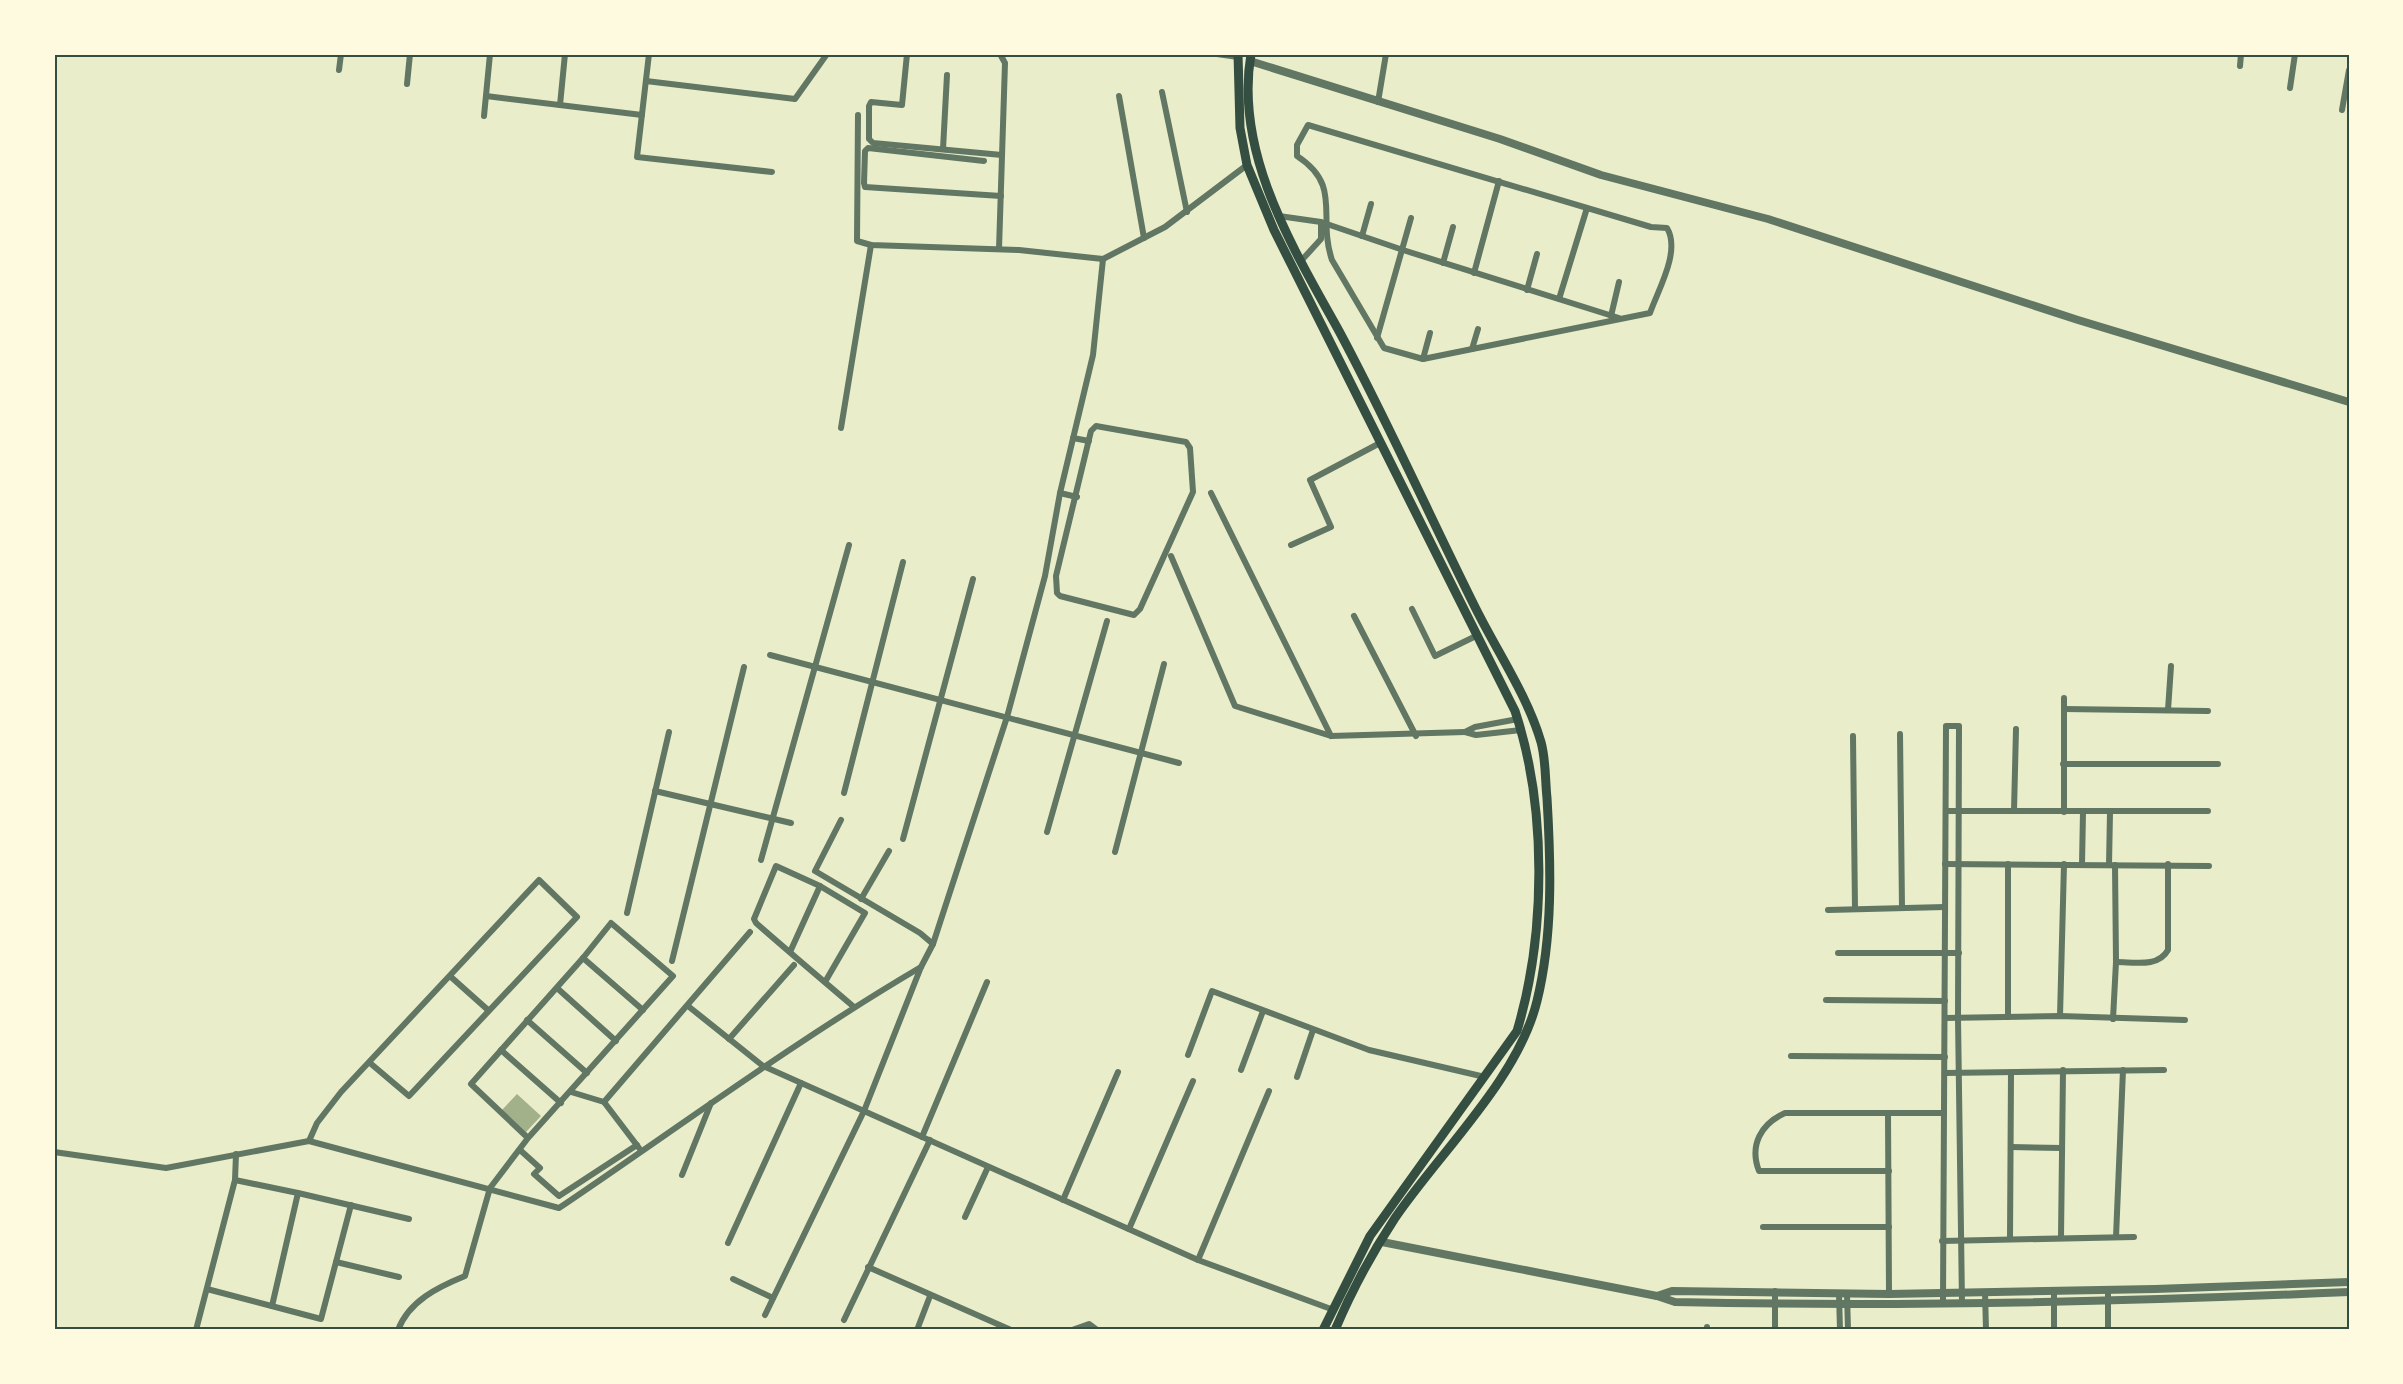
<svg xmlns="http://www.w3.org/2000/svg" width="2403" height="1384" viewBox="0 0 2403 1384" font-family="Montserrat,sans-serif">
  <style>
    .water { fill: #a3b18a }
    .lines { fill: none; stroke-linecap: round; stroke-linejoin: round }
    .minor { stroke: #617663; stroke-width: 6 }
    .tertiary { stroke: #617663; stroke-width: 8 }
    .primary { stroke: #344e41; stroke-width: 9 }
    .neatline { fill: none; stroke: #344e41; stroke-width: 2 }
  </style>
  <rect width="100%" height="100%" fill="#e9edc9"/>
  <path class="water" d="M517,1094l24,22 -15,16 -24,-22z"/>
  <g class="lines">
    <g class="minor">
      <path d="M649,54l-12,103 135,15"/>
      <path d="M907,54l-5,51 -31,-3 -2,4v33l4,4 129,12"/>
      <path d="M1217,54l21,3"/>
      <path d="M2240,66l1,-12"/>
      <path d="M339,70l2,-16"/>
      <path d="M646,81l149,18 32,-45"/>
      <path d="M407,84l3,-30"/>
      <path d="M2290,88l5,-34"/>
      <path d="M1162,92l25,120"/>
      <path d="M486,96l156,19"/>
      <path d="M1119,96l25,142"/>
      <path d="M1378,102l8,-48"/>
      <path d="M560,105l5,-51"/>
      <path d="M2342,110l7,-40"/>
      <path d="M858,115l-1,126 14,4 148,5 84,9"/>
      <path d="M484,116l6,-62"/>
      <path d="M1308,125l343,102 16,1c14,23 -9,62 -17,85l-227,46 -39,-11 -52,-88c-15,-44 11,-74 -35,-104v-11z"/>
      <path d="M943,149l4,-74"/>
      <path d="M984,161l-116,-13 -3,3 -1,32 1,4 136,9"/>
      <path d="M1279,216l42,6v17l-20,22"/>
      <path d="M1321,222l82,28 216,68"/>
      <path d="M1362,236l9,-32"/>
      <path d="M999,249l6,-186 -5,-9"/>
      <path d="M1103,259l62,-32 82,-62"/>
      <path d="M1443,263l10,-36"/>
      <path d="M1474,273l25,-92"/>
      <path d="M1527,290l10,-36"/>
      <path d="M1559,299l28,-91"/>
      <path d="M1611,316l8,-34"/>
      <path d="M1377,338l34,-120"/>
      <path d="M1472,349l6,-20"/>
      <path d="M1423,359l7,-26"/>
      <path d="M1096,426l90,16 4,6 3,44 -53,117 -6,6 -74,-19 -3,-3 -1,-17 35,-145z"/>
      <path d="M841,428l30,-183"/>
      <path d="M1073,438l16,3"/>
      <path d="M1060,493l17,4"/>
      <path d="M1211,493l120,243"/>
      <path d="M1291,545l40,-18 -21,-47 70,-37"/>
      <path d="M1171,556l64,150 96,30 134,-4"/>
      <path d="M1412,609l23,47 43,-21"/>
      <path d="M1354,616l62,120"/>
      <path d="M770,655l409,108"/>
      <path d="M2064,709l144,2"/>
      <path d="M2168,710l3,-44"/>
      <path d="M1518,719l-43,8 -10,5 11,3 45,-5"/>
      <path d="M1900,734l2,174"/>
      <path d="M1853,736l2,173"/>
      <path d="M2063,764h155"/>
      <path d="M655,791l136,32"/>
      <path d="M844,793l59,-231"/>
      <path d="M1946,811h262"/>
      <path d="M2014,811l2,-82"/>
      <path d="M2064,812v-114"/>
      <path d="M841,820l-26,51 105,62 13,11"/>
      <path d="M1047,832l60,-211"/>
      <path d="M903,839l70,-260"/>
      <path d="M1115,852l49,-188"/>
      <path d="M761,860l88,-315"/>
      <path d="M1945,864l264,2"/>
      <path d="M2082,864l1,-52"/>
      <path d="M2109,865l1,-53"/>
      <path d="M861,899l28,-48"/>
      <path d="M1828,910l117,-3"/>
      <path d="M627,913l42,-181"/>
      <path d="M790,952l30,-66"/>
      <path d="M1838,953h121"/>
      <path d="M583,958l60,52"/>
      <path d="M672,961l72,-294"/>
      <path d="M2116,962c18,0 42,6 52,-12v-86"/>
      <path d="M451,977l37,33"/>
      <path d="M825,982l40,-69 -45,-27 -44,-20 -22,53 2,4c32,28 65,56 98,84"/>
      <path d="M557,988l59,53"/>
      <path d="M1826,1000l119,1"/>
      <path d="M688,1006l75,60 435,194 133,49"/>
      <path d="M2060,1016l4,-152"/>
      <path d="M2008,1017v-153"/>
      <path d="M1945,1018l115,-2 125,4"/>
      <path d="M2113,1019l3,-57 -1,-97"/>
      <path d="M527,1020l60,53"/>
      <path d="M729,1039l65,-74"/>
      <path d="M501,1050l60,53"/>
      <path d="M1188,1055l24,-64 157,59 116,27"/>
      <path d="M1791,1056l154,1"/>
      <path d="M1241,1070l22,-59"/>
      <path d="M1945,1073l219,-3"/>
      <path d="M1297,1077l16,-47"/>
      <path d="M571,1092l33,10 35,46"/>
      <path d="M604,1102l146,-170"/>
      <path d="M1888,1114l1,180"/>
      <path d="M922,1137l65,-155"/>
      <path d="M309,1141l8,-18 24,-31 198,-212 38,37 -168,179 -39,-33"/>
      <path d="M2011,1147l51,1"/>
      <path d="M520,1150l20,18 -6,6 25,22 78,-51"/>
      <path d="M54,1152l112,16 143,-27 250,67c120,-81 236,-167 362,-241"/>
      <path d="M1889,1171h-130c-10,-26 2,-47 26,-58h159"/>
      <path d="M682,1175l29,-72"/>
      <path d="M235,1180l63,13 -26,113"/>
      <path d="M298,1193l111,26"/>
      <path d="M1063,1200l55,-128"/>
      <path d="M351,1205l-15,57 63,15"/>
      <path d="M965,1217l23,-50"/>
      <path d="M1763,1227h126"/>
      <path d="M1129,1229l64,-148"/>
      <path d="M2061,1237l2,-167"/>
      <path d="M2116,1237l7,-167"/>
      <path d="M2010,1239l1,-166"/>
      <path d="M1942,1241l192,-4"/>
      <path d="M728,1243l73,-160"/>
      <path d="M1198,1260l71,-169"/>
      <path d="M868,1267l143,63"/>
      <path d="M733,1279l40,19"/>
      <path d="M207,1289l114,30 15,-57"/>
      <path d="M2054,1290v40"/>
      <path d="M2108,1291v39"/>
      <path d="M1985,1292l1,38"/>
      <path d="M1839,1294l1,36"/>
      <path d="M1847,1294l1,36"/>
      <path d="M1943,1302l3,-576h13l-1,292 4,285"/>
      <path d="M765,1315l99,-204 57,-144 12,-23 74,-227 38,-141 15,-83 33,-138 10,-96"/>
      <path d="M844,1320l86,-180"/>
      <path d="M196,1330l39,-150 1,-26"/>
      <path d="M398,1330c11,-29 40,-43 67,-54l25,-88 38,-50 145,-162 -62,-53 -28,35 -112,126 57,54"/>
      <path d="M917,1330l13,-34"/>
      <path d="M1072,1330l17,-6 8,6"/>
      <path d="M1707,1330v-3"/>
      <path d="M1775,1330v-39"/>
    </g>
    <g class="tertiary">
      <path d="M1250,61l250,78 101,36 167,44 310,101 271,82"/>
      <path d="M1382,1242l275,54 18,6c225,5 449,0 674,-10"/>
      <path d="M1657,1296l15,-5 217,3 266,-5 194,-7"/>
    </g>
    <g class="primary">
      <path d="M1238,54l2,74 7,37 27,65 241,481c32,96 31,223 2,320l-147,205 -47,94"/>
      <path d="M1251,54c-17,99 42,194 88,277 49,91 91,186 137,278 22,44 51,86 65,133 5,18 4,37 6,56 4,67 6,138 -10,203 -19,78 -97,151 -142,217 -23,35 -44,74 -60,112"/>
    </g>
  </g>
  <rect width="2403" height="1384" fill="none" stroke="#fefae0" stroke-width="111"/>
  <rect x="56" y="56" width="2292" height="1272" class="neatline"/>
</svg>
